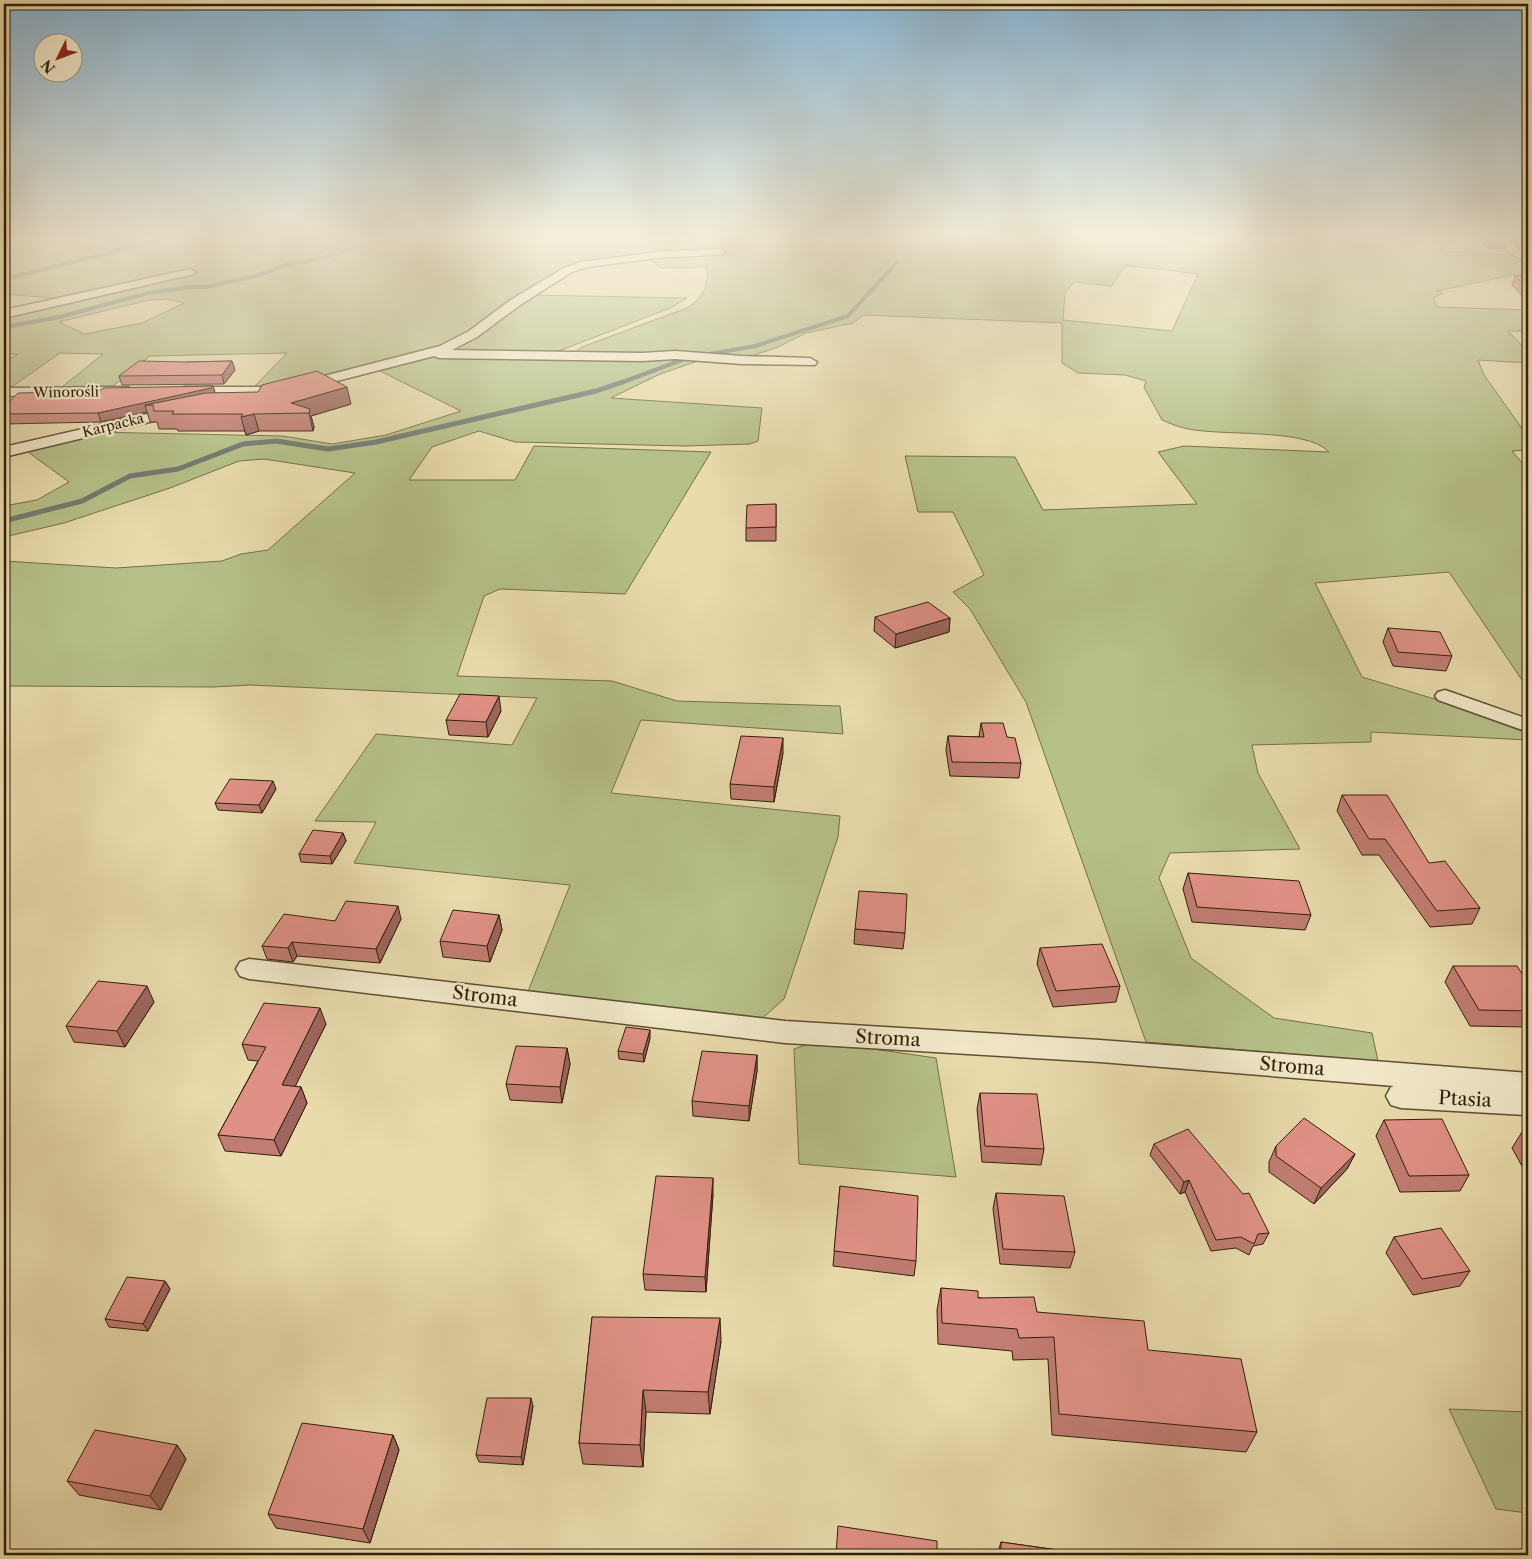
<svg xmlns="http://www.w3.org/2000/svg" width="1532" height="1559" viewBox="0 0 1532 1559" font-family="'Libre Caslon Text',serif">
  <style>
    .green { fill: #b6c089; stroke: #747049; fill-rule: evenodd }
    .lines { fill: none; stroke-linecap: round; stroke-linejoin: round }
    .stream-far1 { stroke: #727b71; stroke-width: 4 }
    .stream { stroke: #727b71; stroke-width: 5 }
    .street-casing { stroke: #5f4e32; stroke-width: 3 }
    .street { fill: #f1e8c9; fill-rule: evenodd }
    .wall { fill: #c17d73; stroke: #311f09 }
    .shaded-wall { fill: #9d665e; stroke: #311f09 }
    .building { fill: #e09186; stroke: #311f09 }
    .labels { text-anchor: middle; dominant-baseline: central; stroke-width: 4.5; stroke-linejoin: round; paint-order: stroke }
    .far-street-label { font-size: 14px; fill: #311f09; stroke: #f1e8c9 }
    .near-street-label { font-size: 19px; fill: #311f09; stroke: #f1e8c9 }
  </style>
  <rect width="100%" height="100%" fill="#e9dbac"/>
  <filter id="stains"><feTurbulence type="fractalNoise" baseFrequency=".004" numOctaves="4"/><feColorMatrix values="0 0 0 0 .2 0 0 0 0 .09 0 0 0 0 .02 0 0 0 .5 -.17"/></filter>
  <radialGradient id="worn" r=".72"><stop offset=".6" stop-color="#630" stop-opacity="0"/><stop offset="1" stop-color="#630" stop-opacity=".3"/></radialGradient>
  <g class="green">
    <path d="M54,237h1038l-6,6 3,1 5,-7h344l4,14 73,4 13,8v9l-92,19 7,2 -10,5 4,9 91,3v21h-20l20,21v11l-50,-3 6,15 44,62v13l-16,1 16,19v219l-79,-117 -134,11 47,94 79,24 87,29v10l-157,-8v10l-119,3 6,28 42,76 -130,4 -11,25 32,80 83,60 98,15 6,28 -232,-19 -120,-340 -56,-93 -17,-17 31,-17 -31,-63h-35l-13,-56 110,1 28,53 154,-6 -39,-52 26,-6 145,6c-23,-25 -111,-15 -145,-24 -8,-2 -15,-5 -22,-8l-18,-33 2,-6 -21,-6 -47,-2 -16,-10v-40l-198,-8 -11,8 -47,10 -28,14 -29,10 -177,-3 10,-7 105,-39c16,-10 22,-22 20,-41l-46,1 -13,-11 -58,4 -35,11 -43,27 -22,19 -37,22 -25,11 -147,36h-27l33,-34 -137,3 -37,30 -51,1 41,-33 -43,-1 -50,35 -6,1v-26l14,-9h-14v-37l141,-33 -82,15 -59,-5v-54h28zM1125,265l73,9 -26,57 -109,-11 2,-27 9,-11 38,4zM168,299l16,4 -42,20 -57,11 -26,-12 90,-22z"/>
    <path d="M530,295l157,3 -17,10 -119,46 -97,-3 -2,-3z"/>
    <path d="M461,355l213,2 27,3 -41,14 -49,24 151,10 -4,33 -8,3 -65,2 -170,-4 -36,-11 -47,16 -23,33h106l19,-34 177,6 -86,142 -125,-5 -16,7 -27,80 155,5 65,20 163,5 3,28 -202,-14 -30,73 229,23 -2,21 -54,162 -26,23 -231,-28 43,-109 -216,-22 22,-41 -61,-1 61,-87 136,11 25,-47 -287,-13 -36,2 -210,-1v-125l112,7 106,-7 19,-7 27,-4 87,-77 -91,-14 -25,2 -69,27 -106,35 -60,14v-31l33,-6 32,-18 -45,-33 70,-17 189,4 49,8 54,-9 75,-24 -85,-42 56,-13z"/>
    <path d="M817,1041l119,17 20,119 -157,-13 -5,-115z"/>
    <path d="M1449,1409l79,3v101l-32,-4z"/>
  </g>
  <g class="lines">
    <g class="stream-far1">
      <path d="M4,279c56,-13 111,-28 167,-42"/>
      <path d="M4,327l56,-10 88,-24 41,-6h17l50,-11 33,-12 34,-6 41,-13 40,-8"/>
      <path d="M704,355l51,-9 93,-30 49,-54"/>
      <path d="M620,383l62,-23"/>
    </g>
    <path class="stream" d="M4,521l78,-20 48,-25 48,-7 65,-25 33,-3 52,8 48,-7 220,-51 27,-9"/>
    <g class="street-casing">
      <g id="street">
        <path d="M1500,237h10l6,11 12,7v7l-20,-10z"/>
        <path d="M720,249l5,3 -1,2 -67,4 -70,9 -15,5 -52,33 -43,32 -25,13 190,3 33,-2 67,5 68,2 7,4 -2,3 -73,-1 -67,-5 -33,2 -203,-3 -5,-2 -132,34 -7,-4 2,-3 143,-37 29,-15 43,-32 52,-31 17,-6 76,-10z"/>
        <path d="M190,269l6,3 -2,2 -190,44v-8z"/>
        <path d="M128,387l7,4 -2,3 -129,2v-8z"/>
        <path d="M185,387h94l7,4 -7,4 -99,-1 -2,-3 2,-3z"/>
        <path d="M178,407l5,1 2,3 -2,3 -179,43v-10z"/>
        <path d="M1445,690l83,29v13l-90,-32 -3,-4 3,-4z"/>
        <path d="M249,959l536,62 315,19 428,33v42l-127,-7 -10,-3 -5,-9 5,-9 3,-1 -294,-24 -315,-19 -536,-64 -9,-3 -4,-7 4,-7z"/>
      </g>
    </g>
    <use href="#street" class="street"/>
  </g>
  <g class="wall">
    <path d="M1476,237h26l4,7 -2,5 -16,-1z"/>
    <path d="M1511,237h11l6,6v8h-3l-8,-4z"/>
    <path d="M1515,276h13v26l-16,-17z"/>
    <path d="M232,361l3,9 -11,14 -102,1 -3,-9 68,-14z"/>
    <path d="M213,386l2,7 136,11 -40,12 3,11 -1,4h-54l-13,4 -1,-4h-67l-1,-2h-18l-2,-7h-7l-3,-10 -46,10 -97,2v-17l95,-16z"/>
    <path d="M776,504v37h-30v-13z"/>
    <path d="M875,617l75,1 -1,14 -54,16 -21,-17z"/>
    <path d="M1388,628l64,28 -6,15 -53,-5 -10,-24z"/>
    <path d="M501,711l-13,26 -39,-2 -3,-15z"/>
    <path d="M981,723l26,14 14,26 -2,15 -69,-2 -4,-26 2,-14 31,1z"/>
    <path d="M783,753l-9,49 -43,-3 -1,-15z"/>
    <path d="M276,789l-14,24 -44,-3 -3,-7z"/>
    <path d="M1342,795l87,68 51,45 -8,16 -42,3 -51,-72h-17l-25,-44z"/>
    <path d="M343,833l3,8 -14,23 -31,-2 -2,-8z"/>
    <path d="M1188,873l123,42 -6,15 -113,-8 -9,-33z"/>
    <path d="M499,915l3,15 -12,32 -47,-5 -3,-16z"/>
    <path d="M401,919l-21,44 -83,-7 -4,6 -26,-3 -5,-13 73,-25z"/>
    <path d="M855,929l50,4 -2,16 -49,-5z"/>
    <path d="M1040,948l80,38 -4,16 -63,5 -16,-43z"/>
    <path d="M1453,966l75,17v44l-58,-1 -25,-44z"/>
    <path d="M154,1002l-29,45 -51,-5 -8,-16z"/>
    <path d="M326,1024l-31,62 6,1 6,16 -26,53 -56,-5 -7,-16 40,-74 -10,-1 -6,-16z"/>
    <path d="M650,1038l-6,24 -25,-3 -1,-8z"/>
    <path d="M567,1048l3,16 -8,39 -52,-3 -4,-16z"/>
    <path d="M757,1055v16l-8,50 -56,-5 -1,-15z"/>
    <path d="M980,1093l64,56 -3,16 -59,-3 -5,-53z"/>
    <path d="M1384,1120l85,55 -9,16 -60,1 -24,-56z"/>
    <path d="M1522,1132h6v45l-16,-29z"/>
    <path d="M1154,1144l115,89 -6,11 -10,2 -4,9 -13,-7 -25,3 -26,-59 -5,2 -30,-39z"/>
    <path d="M1276,1146l79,8 -8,15 -33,35 -45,-32v-10z"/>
    <path d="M840,1186l76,75 -2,15 -81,-10z"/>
    <path d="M996,1193l79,59 -5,16 -70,-4 -7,-55z"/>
    <path d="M713,1194l-7,98 -61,-2 -2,-16z"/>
    <path d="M1394,1237l76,34 -10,15 -47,9 -27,-42z"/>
    <path d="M165,1281l5,8 -22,42 -39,-4 -4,-8z"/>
    <path d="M941,1288l96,24 111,38 109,82 -11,20 -194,-17 -4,-76 -35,1 -1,-9 -74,-7 -1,-34z"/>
    <path d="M592,1317l129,24 -11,73 -64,-2 -3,55 -60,-3 -4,-21z"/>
    <path d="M533,1406l-10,59 -44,-3 -3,-7z"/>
    <path d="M393,1435l6,15 -29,93 -94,-15 -8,-14z"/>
    <path d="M177,1445l9,14 -25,51 -82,-15 -12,-14z"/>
    <path d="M1001,1542l92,13h-96z"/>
  </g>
  <g class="shaded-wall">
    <path d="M232,361l3,9 -11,14 -2,-9z"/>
    <path d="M213,386l3,9 -63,10h-8l2,7 -46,10 -3,-9z"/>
    <path d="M347,387l4,17 -40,12 3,11 -1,4 -4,-18 -18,-10z"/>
    <path d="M254,414l5,17 -13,4 -5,-18z"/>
    <path d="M950,618l-1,14 -54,16 1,-14z"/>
    <path d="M499,696l2,15 -13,26 -2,-15z"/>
    <path d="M783,738v15l-9,49v-15z"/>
    <path d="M273,781l3,8 -14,24 -3,-8z"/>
    <path d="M343,833l3,8 -14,23 -2,-8z"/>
    <path d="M398,906l3,13 -21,44 -4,-14z"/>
    <path d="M499,915l3,15 -12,32 -3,-16z"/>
    <path d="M292,942l5,14 -4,6 -5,-14z"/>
    <path d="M147,986l7,16 -29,45 -8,-16z"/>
    <path d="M320,1008l6,16 -38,77 -6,-16z"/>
    <path d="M650,1030v8l-6,24 -1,-8z"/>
    <path d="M567,1048l3,16 -8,39 -2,-16z"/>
    <path d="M757,1055v16l-8,50v-15z"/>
    <path d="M301,1087l6,16 -26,53 -7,-16z"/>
    <path d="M1355,1154l-8,15 -33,35 7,-16z"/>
    <path d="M713,1178v16l-7,98 -1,-15z"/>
    <path d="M1189,1180l-4,12 -5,2 4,-12z"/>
    <path d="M165,1281l5,8 -22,42 -5,-7z"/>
    <path d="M720,1318l1,23 -11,73 -2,-22z"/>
    <path d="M643,1390l3,22 -3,55 -3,-22z"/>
    <path d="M531,1398l2,8 -10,59 -2,-8z"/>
    <path d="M393,1435l6,15 -29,93 -7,-14z"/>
    <path d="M177,1445l9,14 -25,51 -11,-14z"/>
  </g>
  <g class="building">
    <path d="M1483,237h19l4,7 -17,-1z"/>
    <path d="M1516,237h6l6,6v3h-2l-7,-4z"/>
    <path d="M1515,276h13v14z"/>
    <path d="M139,361l48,1 45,-1 -10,14 -103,1z"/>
    <path d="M317,371l30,16 -56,16 19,6 -1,4 -55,1 -13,3 2,-3h-71l2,-3h-20l-1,-6h-8l61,-12 52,-1 4,-7z"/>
    <path d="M213,386l-2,2 -113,25 -94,1v-7l14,-14 81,-2 5,-3z"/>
    <path d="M776,504v23l-30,1 1,-23z"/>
    <path d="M928,602l22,16 -54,16 -21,-17z"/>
    <path d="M1388,628l52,4 12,24 -54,-4z"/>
    <path d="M460,694l39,2 -13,26 -40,-2z"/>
    <path d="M981,723h22l4,14 8,1 6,25 -69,-1 -4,-26 36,1z"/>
    <path d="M741,736l42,2 -9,49 -44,-3z"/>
    <path d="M230,779l43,2 -14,24 -44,-2z"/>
    <path d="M1342,795h45l42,68 16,-2 35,47 -43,3 -52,-72h-16z"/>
    <path d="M313,830l30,3 -13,23 -31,-2z"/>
    <path d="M1188,873l111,8 12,34 -114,-8z"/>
    <path d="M859,891l48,3 -2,39 -50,-4z"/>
    <path d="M346,901l52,5 -22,43 -84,-7 -4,6 -26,-2 22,-32 51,7z"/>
    <path d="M453,910l46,5 -12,31 -47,-5z"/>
    <path d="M1102,944l18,42 -64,5 -16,-43z"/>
    <path d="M1453,966h64l11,17v28l-49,-1z"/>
    <path d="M98,981l49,5 -30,45 -51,-5z"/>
    <path d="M264,1003l56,5 -38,77 19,2 -27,53 -56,-5 48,-88 -24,-3z"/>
    <path d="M626,1027l24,3 -7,24 -25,-3z"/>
    <path d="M516,1046l51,2 -7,39 -54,-3z"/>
    <path d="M702,1051l55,4 -8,51 -57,-5z"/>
    <path d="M980,1093l57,1 7,55 -59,-3z"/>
    <path d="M1304,1118l51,36 -34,34 -45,-32v-10z"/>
    <path d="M1442,1119l27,56 -60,1 -25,-56z"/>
    <path d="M1188,1129l55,65 6,-1 20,40 -11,1 -4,10 -13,-7 -25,3 -27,-60 -5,2 -30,-38z"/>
    <path d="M1522,1132h6v10z"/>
    <path d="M656,1176l57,2 -8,99 -62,-3z"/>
    <path d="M840,1186l78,10 -2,65 -82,-10z"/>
    <path d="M996,1193l68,3 11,56 -72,-3z"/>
    <path d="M1441,1228l29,43 -48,8 -28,-42z"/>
    <path d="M127,1277l38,4 -22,43 -38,-5z"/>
    <path d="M941,1288l37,3v7l56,-1 3,15 107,9 4,29 93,9 16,73 -198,-18 -5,-77 -35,1 -2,-9 -75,-6z"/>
    <path d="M592,1317l128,1 -12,74 -65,-2 -3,55 -61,-2z"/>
    <path d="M487,1398h44l-10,59 -45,-2z"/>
    <path d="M302,1423l91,12 -30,94 -95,-15z"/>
    <path d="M95,1430l82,15 -27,51 -83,-15z"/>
    <path d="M838,1526l99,15v14h-101z"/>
    <path d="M1001,1542l92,13h-92z"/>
  </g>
  <linearGradient id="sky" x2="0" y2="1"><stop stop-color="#8ab6d4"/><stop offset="0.52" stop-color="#f5efda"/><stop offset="1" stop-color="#f5efda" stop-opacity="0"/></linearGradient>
  <rect width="1532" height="455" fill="url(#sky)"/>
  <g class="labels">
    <g class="far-street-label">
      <text transform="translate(66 392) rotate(-1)">Winorośli</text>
      <text transform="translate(113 425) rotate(-14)">Karpacka</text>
    </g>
    <g class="near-street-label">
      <text transform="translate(485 996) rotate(7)">Stroma</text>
      <text transform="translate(888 1038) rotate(3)">Stroma</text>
      <text transform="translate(1292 1066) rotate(5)">Stroma</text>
      <text transform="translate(1465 1099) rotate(3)">Ptasia</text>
    </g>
  </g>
  <rect width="1532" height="1559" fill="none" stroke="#e9dbac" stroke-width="20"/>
  <rect x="5" y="5" width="1522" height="1549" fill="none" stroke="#311f09" stroke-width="2.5"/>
  <rect x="10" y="10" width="1512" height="1539" fill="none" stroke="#311f09"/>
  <g transform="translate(58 58) rotate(228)"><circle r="24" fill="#f1e8c9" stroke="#a4987c"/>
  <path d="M0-4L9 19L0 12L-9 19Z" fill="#8f2418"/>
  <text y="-8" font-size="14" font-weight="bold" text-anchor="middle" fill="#311f09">N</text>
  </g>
  <rect width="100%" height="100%" filter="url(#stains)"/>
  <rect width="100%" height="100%" fill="url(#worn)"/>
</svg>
